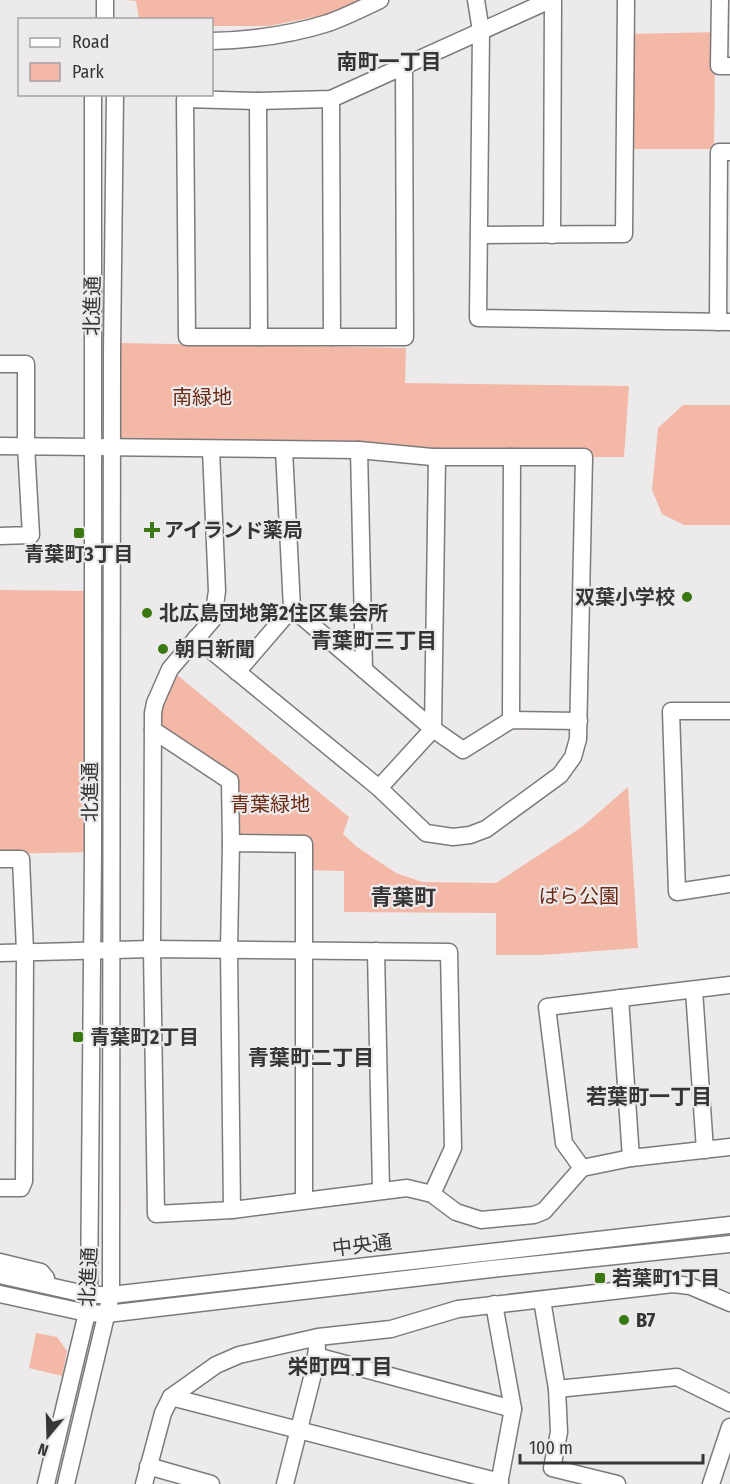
<svg xmlns="http://www.w3.org/2000/svg" width="730" height="1484" viewBox="0 0 730 1484" font-family="'Fira Sans Condensed','Noto Sans JP',sans-serif">
  <style>
    .green { fill: #f3b9a6 }
    .lines { fill: none; stroke-linecap: round; stroke-linejoin: round }
    .minor-casing { stroke: #7d7a7c; stroke-width: 19 }
    .minor { stroke: #fff; stroke-width: 16 }
    .poi-dot { fill: #3a7812; stroke: #edeaec; stroke-width: 2 }
    .labels { text-anchor: middle; dominant-baseline: central; stroke-width: 4.5; stroke-linejoin: round; paint-order: stroke }
    .street-label { font-size: 20px; fill: #373637; stroke: #edeaec }
    .park-label { font-size: 20px; fill: #6b2b14; stroke: #edeaec }
    .poi-label { font-size: 20px; font-weight: bold; fill: #373637; stroke: #edeaec; text-anchor: start }
    .neighbourhood-label { font-size: 21px; font-weight: bold; fill: #363435; stroke: #edeaec }
    .quarter-label { font-size: 22px; font-weight: bold; fill: #363435; stroke: #edeaec }
  </style>
  <rect width="100%" height="100%" fill="#edeaec"/>
  <g class="green">
    <path d="M124,0h241l-31,13 -65,13h-57v-6l-73,-1 -3,-18z"/>
    <path d="M720,32l-5,34 -1,83h-90l2,-115z"/>
    <path d="M118,343l288,5 -1,35 224,3 -5,71h-112l-400,-10z"/>
    <path d="M683,405h47v120h-46l-22,-11 -10,-24 6,-62z"/>
    <path d="M0,590l93,1v261l-93,2z"/>
    <path d="M170,669l179,148 -6,17 14,13 39,26 26,9 74,1 86,-56 46,-40 10,161 -97,7h-45v-42l-152,-1v-41l-41,-1 1,-19 -73,-8 -1,-62 -77,-51z"/>
    <path d="M36,1333l21,4 10,14 -5,25 -33,-8z"/>
  </g>
  <g class="lines">
    <g class="minor-casing">
      <g id="minor">
        <path d="M476,0l5,31 -3,287 252,4"/>
        <path d="M720,0l-1,66h11"/>
        <path d="M105,20v-20"/>
        <path d="M212,41c39,-1 78,-6 116,-18 17,-6 35,-15 52,-23"/>
        <path d="M404,65l1,272h-218l-2,-238 73,2 73,-2 219,-99"/>
        <path d="M331,99l1,238"/>
        <path d="M258,101l1,236"/>
        <path d="M479,235l145,-1 2,-234"/>
        <path d="M552,235l1,-235"/>
        <path d="M718,322l1,-170h11"/>
        <path d="M0,364h26v82l5,89 -31,1"/>
        <path d="M0,446l359,4 73,7h152l-6,282 -5,18 -13,18 -74,54 -16,6 -17,2 -27,-4 -47,-45 -183,-150"/>
        <path d="M211,449l6,142 -4,28 -43,50 -15,34 -2,10 -1,236 4,265 76,-4 175,-22 25,6 24,18 25,8 53,-5 10,-4 38,-43 49,-10 99,-11"/>
        <path d="M359,450l5,220"/>
        <path d="M292,608l141,121 30,21 48,-30 68,1"/>
        <path d="M237,672l55,-64 -8,-158"/>
        <path d="M730,711h-59l6,181 53,-8"/>
        <path d="M511,720l1,-263"/>
        <path d="M153,730l77,51 1,62"/>
        <path d="M379,788l54,-59 4,-272"/>
        <path d="M0,859h21l4,92 -1,230 -3,7h-21"/>
        <path d="M376,951l5,239"/>
        <path d="M0,953l152,-4 297,3 4,196 -21,46"/>
        <path d="M694,990l11,160"/>
        <path d="M620,998l11,160"/>
        <path d="M582,1168l-18,-25 -17,-136 183,-22"/>
        <path d="M232,1210l-3,-260 2,-107 73,1v356"/>
        <path d="M0,1262l41,10 5,6"/>
        <path d="M0,1275l89,20h22l619,-70"/>
        <path d="M0,1294l87,19 20,1 384,-45 239,-25"/>
        <path d="M542,1300l15,89 2,43 -7,36 65,16"/>
        <path d="M494,1304l19,105 -14,75"/>
        <path d="M316,1356l197,53"/>
        <path d="M557,1389l120,-12 53,26"/>
        <path d="M171,1397l329,85"/>
        <path d="M148,1466l63,18"/>
        <path d="M46,1484l41,-171 2,-18 4,-443v-758"/>
        <path d="M66,1484l45,-189 1,-942 3,-259"/>
        <path d="M144,1484l19,-71 8,-16 45,-32 23,-10 79,-18 73,-8 67,-20 215,-25 17,2 40,17"/>
        <path d="M285,1484l28,-110 7,-9 -4,-9 1,-9"/>
        <path d="M711,1484l19,-57"/>
      </g>
    </g>
    <use href="#minor" class="minor"/>
  </g>
  <g class="poi-dot">
    <path d="M149 521h6v6h6v6h-6v6h-6v-6h-6v-6h6z"/>
    <rect x="73" y="527" width="12" height="12" rx="3"/>
    <circle cx="687" cy="597" r="6"/>
    <circle cx="147" cy="613" r="6"/>
    <circle cx="163" cy="649" r="6"/>
    <rect x="72" y="1031" width="12" height="12" rx="3"/>
    <rect x="594" y="1272" width="12" height="12" rx="3"/>
    <circle cx="624" cy="1320" r="6"/>
  </g>
  <g class="labels">
    <g class="street-label">
      <text transform="translate(92 306) rotate(-89)">北進通</text>
      <text transform="translate(90 792) rotate(-90)">北進通</text>
      <text transform="translate(362 1245) rotate(-7)">中央通</text>
      <text transform="translate(88 1277) rotate(-87)">北進通</text>
    </g>
    <g class="park-label">
      <text x="202" y="397">南緑地</text>
      <text x="270" y="804">青葉緑地</text>
      <text x="579" y="896">ばら公園</text>
    </g>
    <g class="poi-label">
      <text x="164" y="530">アイランド薬局</text>
      <text x="79" y="554" text-anchor="middle">青葉町3丁目</text>
      <text x="675" y="597" text-anchor="end">双葉小学校</text>
      <text x="159" y="613">北広島団地第2住区集会所</text>
      <text x="175" y="649">朝日新聞</text>
      <text x="90" y="1037">青葉町2丁目</text>
      <text x="612" y="1278">若葉町1丁目</text>
      <text x="636" y="1320">B7</text>
    </g>
    <g class="neighbourhood-label">
      <text x="389" y="62">南町一丁目</text>
      <text x="374" y="641">青葉町三丁目</text>
      <text x="311" y="1058">青葉町二丁目</text>
      <text x="649" y="1097">若葉町一丁目</text>
      <text x="340" y="1367">栄町四丁目</text>
    </g>
    <g class="quarter-label">
      <text x="403" y="897">青葉町</text>
    </g>
  </g>
  <rect x="18" y="18" width="195" height="78" fill="#edeaec" stroke="#a4a2a4" stroke-width="1.5"/>
  <rect x="30" y="38" width="30" height="9" fill="#ffffff" stroke="#a4a2a4" stroke-width="1.5"/>
  <text x="72" y="48" font-size="18" fill="#373637">Road</text>
  <rect x="30" y="63" width="30" height="18" fill="#f3b9a6" stroke="#a4a2a4" stroke-width="1.5"/>
  <text x="72" y="78" font-size="18" fill="#373637">Park</text>
  <g transform="translate(48 1436) rotate(199)" stroke="#edeaec" stroke-width="4.5" paint-order="stroke">
  <path d="M0-4.5L10 22L0 15L-10 22Z" fill="#373637"/>
  <text y="-9" font-size="16" font-weight="bold" text-anchor="middle" fill="#373637">N</text>
  </g>
  <path d="M520 1454v9h183v-9" fill="none" stroke="#373637" stroke-width="3"/>
  <text x="529" y="1454" font-size="18" fill="#373637" stroke="#edeaec" stroke-width="4.5" paint-order="stroke">100 m</text>
</svg>
